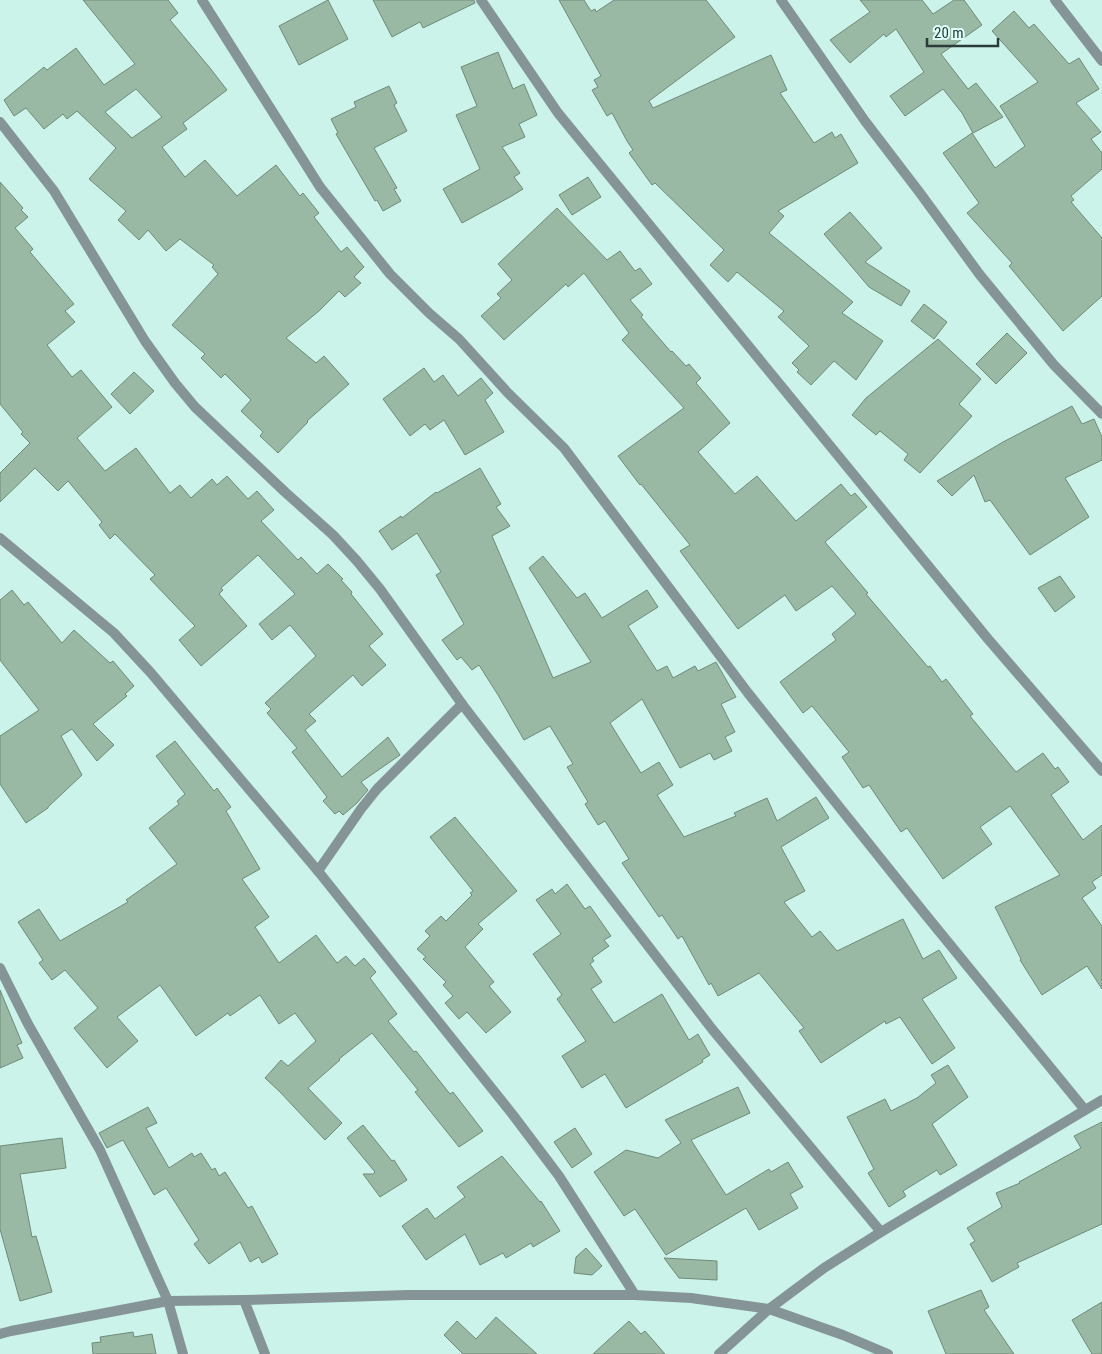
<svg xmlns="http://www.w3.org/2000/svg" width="1102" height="1354" viewBox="0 0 1102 1354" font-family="'Roboto Condensed',sans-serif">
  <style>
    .building { fill: #9ab9a4; stroke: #6e8b78; fill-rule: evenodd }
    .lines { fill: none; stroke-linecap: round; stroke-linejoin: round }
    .street { stroke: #859597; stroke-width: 10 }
  </style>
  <rect width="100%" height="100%" fill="#cbf3ea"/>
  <g class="building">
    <path d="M83,0h85l10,13 -8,7 40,48 17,22 -44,33 4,6 -25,18 23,30 20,-17 32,36 39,-31 24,31 3,-3 16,20 -5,4 27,35 6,-5 17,20 -10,10 7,6 -16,14 -6,-6 -20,20 -33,27 30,25 8,-7 25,28 -42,37 1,1 -30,31 -18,-17 3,-4 -22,-21 10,-11 -26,-26 -4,4 -20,-20 4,-4 -33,-29 46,-51 -6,-7 2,-2 -34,-26 -14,12 -18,-21 -9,10 -21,-20 8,-9 -37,-32 27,-31 -39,-37 -10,8 -4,-5 -19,15 -18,-21 -12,8 -10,-16 40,-33 3,3 29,-22 28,37 31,-21zM136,89l26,28 -30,21 -27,-26z"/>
    <path d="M328,0l20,39 -49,26 -20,-39z"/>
    <path d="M373,0h101l1,3 -52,25 -3,-6 -28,15z"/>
    <path d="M559,0h25l7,11 4,-2 1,3 18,-12h92l29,37 -86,64 4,7 118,-53 16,35 -7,3 34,50 18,-11 3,6 6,-4 17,29 -80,48 6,5 -15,17 84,69 -11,11 41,28 -27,39 -22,-19 -23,24 -14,-13 2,-2 -7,-7 17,-17 -31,-29 6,-6 -47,-39 -9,10 -18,-17 14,-15 -69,-67 -3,2 -23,-32 4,-3 -6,-9 -15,-28 -5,3 -15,-26 6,-3 -4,-7 7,-4z"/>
    <path d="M860,0h62l11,14 21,-14h10l18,25 -41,29 27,35 8,-6 27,34 -30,16 -11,-20 -19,-24 -38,27 -15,-20 34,-24 -28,-43 -10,8 -2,-3 -34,29 -20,-23 40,-28z"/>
    <path d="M1014,11l15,17 5,-4 35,40 10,-6 20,31 -23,14 25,29 -10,7 11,14v16l-31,27 3,4 -3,2 31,36v58l-39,35 -54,-65 3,-3 -45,-50 12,-10 -36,-50 29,-20 23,35 30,-22 -25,-40 38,-24 -46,-51z"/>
    <path d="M498,52l15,37 11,-5 13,31 -18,9 6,13 -23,10 18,26 -6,4 9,12 -13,8 -48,26 -19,-34 37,-20 -24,-54 21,-9 -16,-39z"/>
    <path d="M389,86l8,17 -3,2 13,26 -33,17 23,40 -3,1 7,12 -18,10 -6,-11 -2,1 -39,-67 2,-1 -7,-14 25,-12 -2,-5z"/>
    <path d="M588,177l13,20 -29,18 -13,-20z"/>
    <path d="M0,182l23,26 -2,2 7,7 -13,11 18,21 -3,3 44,52 -9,7 10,11 -28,23 25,32 9,-7 31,37 -35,31 28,33 31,-23 34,45 10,-8 11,13 21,-19 5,6 10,-9 21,23 9,-8 17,19 -13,11 37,39 3,-3 16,17 11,-10 15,15 -2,1 11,12 -1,2 32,40 -14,12 17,19 -24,21 -9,-11 -44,39 7,7 -11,9 37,47 46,-40 12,18 -39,27 7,8 -11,13 -14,12 -4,-4 -4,3 -12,-13 4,-4 -35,-45 5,-4 -30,-35 4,-4 -6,-6 51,-47 -26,-31 -18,15 -13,-16 36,-30 -37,-39 -37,33 2,2 -4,4 28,32 -46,40 -22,-26 16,-14 -45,-47 5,-4 -40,-41 -5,5 -11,-14 3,-3 -34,-41 -10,10 -23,-23 -35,34v-29l30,-30 -9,-9 2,-2 -23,-28z"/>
    <path d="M557,208l50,52 13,-9 15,20 5,-3 12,16 -22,16 13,15 -2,2 30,35 1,-1 14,15 3,-2 12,14 -5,5 34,40 -32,29 37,42 22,-18 39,45 45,-37 10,12 4,-3 12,14 -42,35 43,51 -2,1 62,73 2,-1 12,16 4,-3 27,35 -3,2 46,56 27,-19 12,16 3,-2 11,15 -18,13 32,45 19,-15v50l-10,7 4,6 -14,10 20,28v63l-15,-23 -45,29 -22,-35 1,-1 -26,-52 65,-32 -50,-69 -30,21 12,17 -49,35 -36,-51 -6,4 -32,-47 -6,3 -21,-31 7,-5 -37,-46 -9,7 -23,-31 56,-42 -4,-6 24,-20 -24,-28 -36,25 -11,-16 -47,34 -58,-78 10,-6 -49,-61 -1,1 -22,-29 66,-48 -62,-68 7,-7 -45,-60 -16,14 -2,-3 -62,56 -23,-24 20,-18 -4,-4 15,-14 -14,-16z"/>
    <path d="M850,212l32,36 -17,14 45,29 -9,15 -32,-19 -45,-53z"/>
    <path d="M924,304l23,18 -13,17 -23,-18z"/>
    <path d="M1007,333l20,20 -31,31 -20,-20z"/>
    <path d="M938,339l43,40 -22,25 13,12 -52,57 -16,-13 4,-6 -28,-23 -4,4 -24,-20 14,-17z"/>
    <path d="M424,368l10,14 9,-7 15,21 23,-18 12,15 -8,7 19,32 -39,23 -21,-35 -14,10 -5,-6 -15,12 -27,-37z"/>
    <path d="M134,372l20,19 -24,23 -19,-20z"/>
    <path d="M1072,406l10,18 12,-5 8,18v23l-37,18 24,39 -59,38 -40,-55 -5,2 -11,-27 -22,21 -15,-15 66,-39z"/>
    <path d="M480,468l21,36 -5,3 14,19 -18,10 61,142 38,-16 -62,-94 14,-12 34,42 8,-5 17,25 45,-28 11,17 -30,19 29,45 10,-5 6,12 22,-12 3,5 18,-9 20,35 -15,7 14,28 -10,5 7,14 -18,9 -4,-7 -30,15 -38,-69 -32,24 31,50 18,-11 14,23 -16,10 27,42 52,-21 -2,-3 33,-15 10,23 39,-24 13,21 -48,29 24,44 -21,11 28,35 8,-6 17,20 66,-32 20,40 16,-9 18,28 -35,21 33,49 -23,16 -32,-47 -14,7 -1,-3 -64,42 -22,-32 5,-3 -45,-55 -41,23 -7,-13 -2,2 -27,-49 -4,3 -16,-24 -3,2 -37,-54 7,-4 -24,-38 -7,4 -13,-21 3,-2 -21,-35 6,-3 -23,-38 -26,14 -26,-45 -19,-30 -7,5 -11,-13 -4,3 -15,-20 22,-16 -28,-49 5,-3 -24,-39 -25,17 -13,-19 22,-15 1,2 34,-26 1,1z"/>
    <path d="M1060,576l15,21 -20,15 -17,-24z"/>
    <path d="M12,590l12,15 4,-3 34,41 12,-13 36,33 3,-2 21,25 -9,8 2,2 -34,28 21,21 -17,16 -25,-32 -11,7 21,39 -34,32v1l-22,15 -26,-39v-48l39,-26 -39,-50v-60z"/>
    <path d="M175,741l39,50 3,-3 14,19 -5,4 34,58 -18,10 27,38 -14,10 24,36 37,-28 21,28 9,-7 9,10 9,-8 12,14 -6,6 27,36 -9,7 26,31 2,-1 34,43 3,-2 30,39 -24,16 -44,-55 3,-2 -46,-57 -33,26 1,1 -32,28 34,35 -17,17 -45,-48 -15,-14 16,-18 7,6 28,-25 -21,-28 -16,11 -19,-29 -30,21 -2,-3 -32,23 -36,-51 -43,32 21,24 -31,27 -33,-40 24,-20 -33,-38 -13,10 -13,-17 4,-3 -25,-38 21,-13 21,32 68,-39 -2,-2 51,-36 -28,-36 30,-24 -2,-3 8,-7 -29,-38z"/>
    <path d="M455,817l62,74 -39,33 5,5 -18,18 29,35 -5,4 22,26 -25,21 -19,-21 -8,7 -14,-16 8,-7 -10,-11 3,-3 -23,-23 3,-2 -9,-8 13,-13 -5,-5 16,-15 5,5 26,-26 -2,-2 3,-2 -43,-54z"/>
    <path d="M567,884l18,25 5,-3 21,30 -7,4 5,6 -17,12 2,3 -4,3 12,18 -11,7 23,34 48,-29 27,46 9,-6 12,21 -8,5 1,2 -77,46 -21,-34 -23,14 -20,-32 24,-15 -29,-42 5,-4 -29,-41 28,-20 -25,-34 16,-11 3,5z"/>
    <path d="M0,990l22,53 -5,2 6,13 -23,10z"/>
    <path d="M948,1065l20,32 -36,27 25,41 -17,10 -3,-5 -34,21 3,5 -17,11 -21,-34 6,-4 -27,-52 38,-18 6,12 26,-13 19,-15 -5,-8z"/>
    <path d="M738,1087l12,26 -59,27 35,55 43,-26 2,3 17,-10 15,25 -13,7 8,14 -39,22 -13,-22 -80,47 -31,-46 -11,7 -30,-44 32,-22 32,8 23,-15 -16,-23z"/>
    <path d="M148,1107l9,16 -11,5 23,40 23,-15 2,4 7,-4 11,17 3,-2 4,8 6,-4 23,36 4,-2 26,48 -16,9 -3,-6 -9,5 -10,-20 -31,22 -15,-20 5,-4 -33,-52 -12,7 -31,-55 -16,8 -8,-15z"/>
    <path d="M1102,1122v102l-85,39 2,4 -27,15 -22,-38 5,-3 -8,-13 35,-21 -6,-14 24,-10 -1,-1 62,-34 -7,-12z"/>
    <path d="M363,1125l29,36 2,-1 13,20 -27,17 -17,-23h10l2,-2 -28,-34z"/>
    <path d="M575,1128l17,26 -20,14 -18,-26z"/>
    <path d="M62,1138l4,30 -46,6 12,63 4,-1 16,56 -32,9 -20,-72v-83z"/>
    <path d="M502,1156l38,46 1,-1 19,30 -27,16 -2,-4 -25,15 -3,-5 -23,12 -15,-31 -39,26 -24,-34 25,-18 8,11 30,-22 -8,-10z"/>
    <path d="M586,1248l16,18 -10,9 -18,-2 2,-16z"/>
    <path d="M664,1258l53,3v19l-38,-2z"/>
    <path d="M981,1290l8,17 -5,3 30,44h-68l-18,-43z"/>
    <path d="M1102,1302v52h-10l-20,-34z"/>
    <path d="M496,1317l41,37h-74l-19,-19 13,-14 19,18z"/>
    <path d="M629,1321l12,13 4,-3 20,23h-72z"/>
    <path d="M133,1332l1,5 18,-3 4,20h-63l-1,-11 9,-1 -1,-5z"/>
  </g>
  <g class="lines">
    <g class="street">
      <path d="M202,0l118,187 70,87 39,39 30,26 48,53 57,56 184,245 177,221 160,196"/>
      <path d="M481,0l77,113 430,526 114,132"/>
      <path d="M781,0l84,121 55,72 60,82 74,90 48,49"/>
      <path d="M1055,0l47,61"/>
      <path d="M0,122l54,69 91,150 30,42 20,24 90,85 48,43 24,26 23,28 82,115 250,325 169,203"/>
      <path d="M0,538l114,95 37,40 167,198 195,244 46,61 76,119"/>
      <path d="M318,871l43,-62 16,-20 85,-85"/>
      <path d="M0,968l28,56 72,126 68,151 15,53"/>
      <path d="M244,1300l21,54"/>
      <path d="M0,1334l11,-3 157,-30 76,-1 164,-5h227l56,3 78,11 74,26 45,19"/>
      <path d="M719,1354l50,-45 55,-41 57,-36 221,-132"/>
    </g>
  </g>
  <path d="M927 38v8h71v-8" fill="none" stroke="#2b3b38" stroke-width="2.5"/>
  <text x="934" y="38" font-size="15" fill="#2b3b38" stroke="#defff7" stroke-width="4" paint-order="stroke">20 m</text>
</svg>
